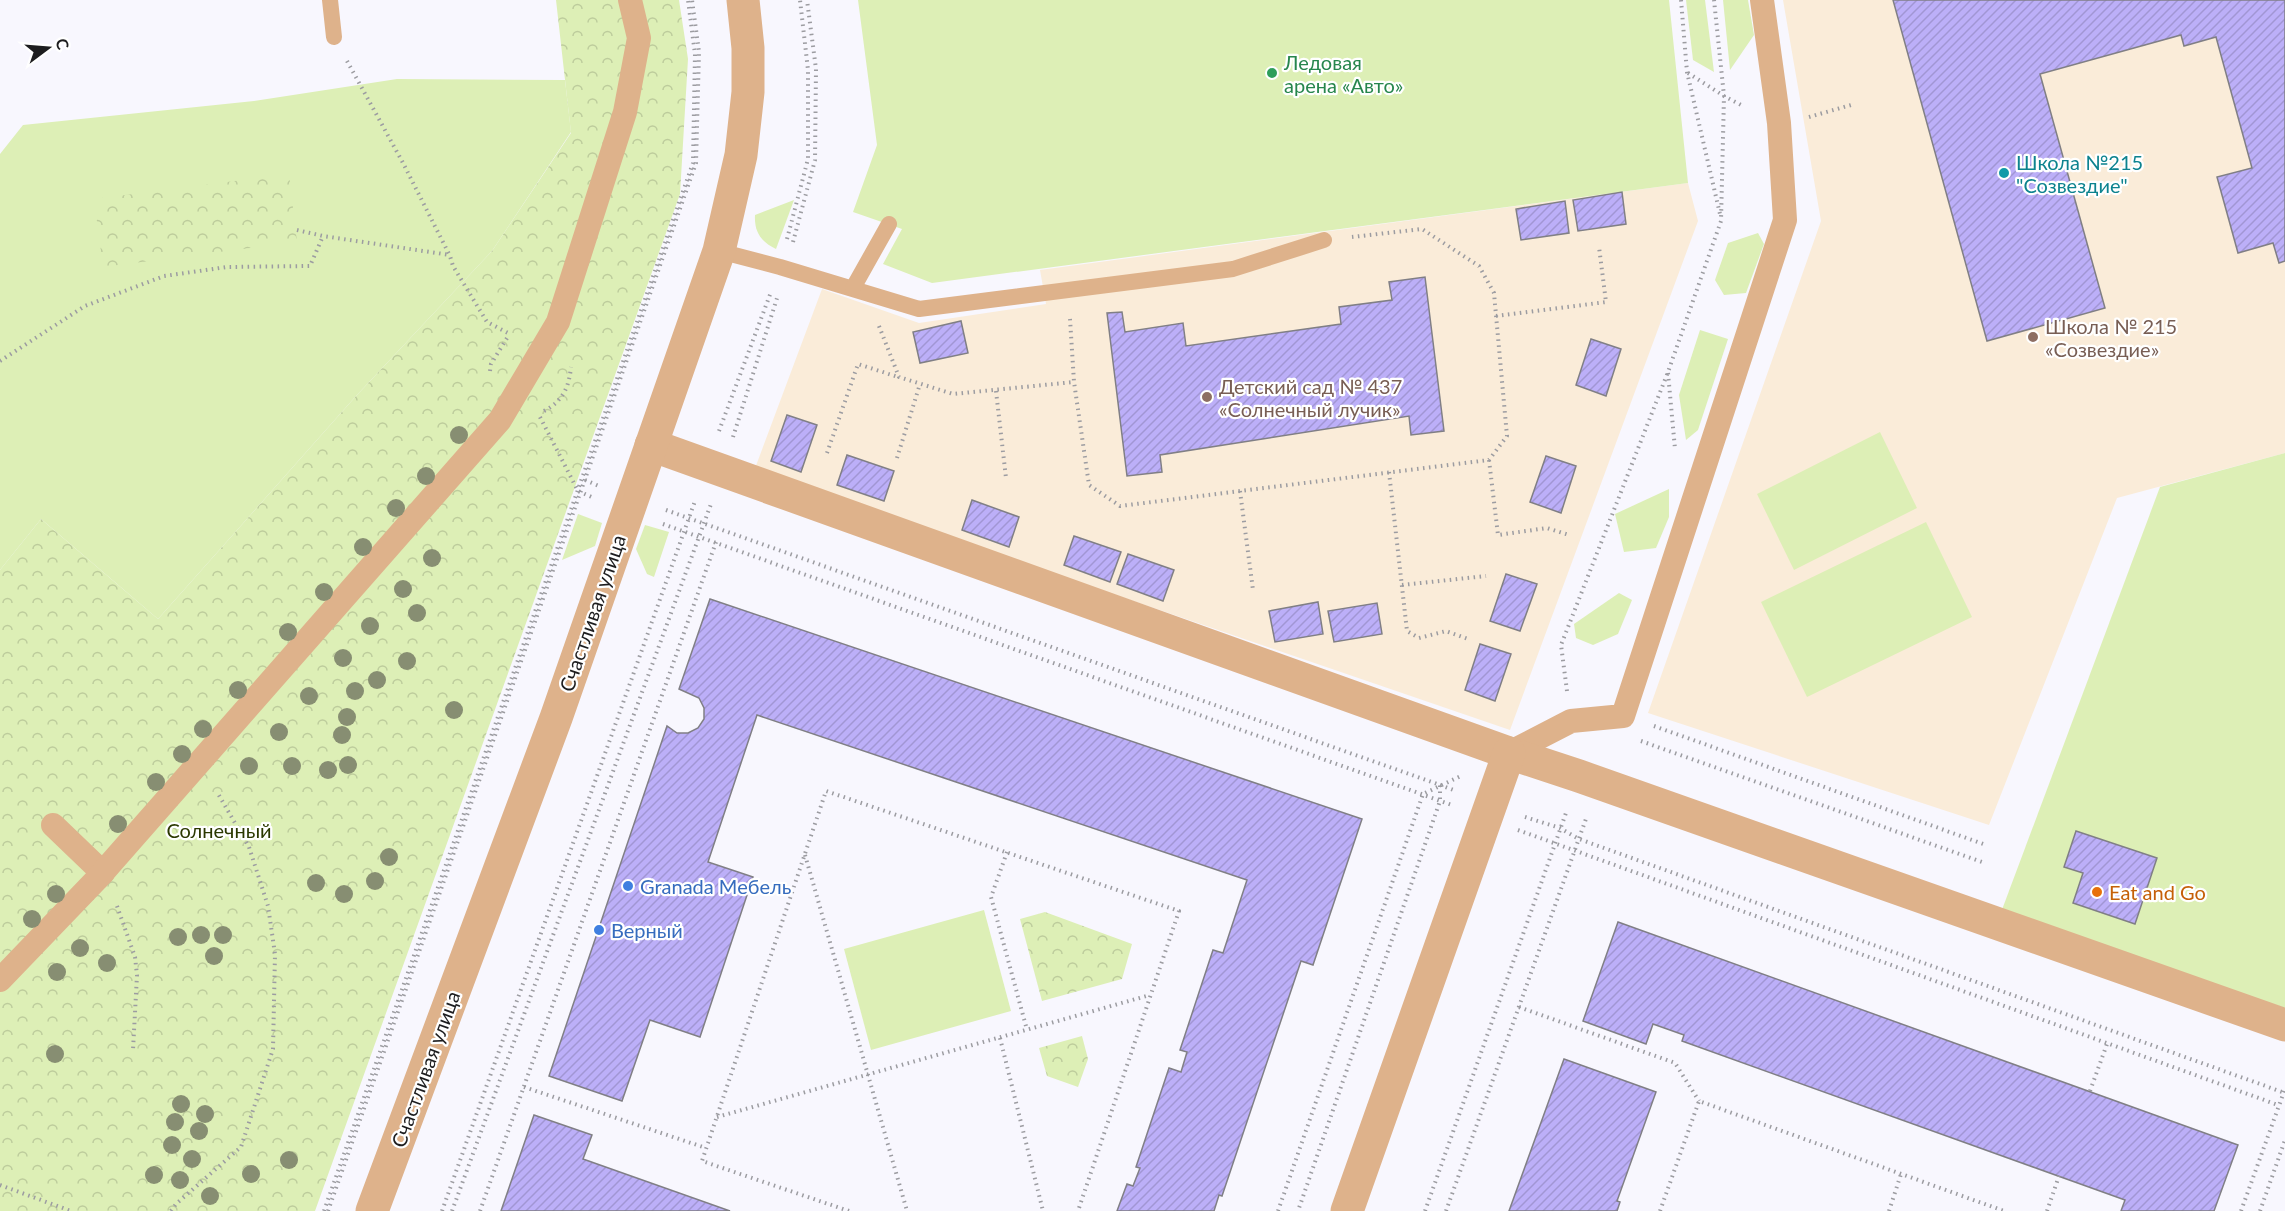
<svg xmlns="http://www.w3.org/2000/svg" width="2285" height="1211" viewBox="0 0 2285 1211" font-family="Lato,sans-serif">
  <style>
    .education { fill: #faecd9 }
    .grass { fill: #ddefb6 }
    .park { fill: url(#park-crowns) }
    .building { fill: url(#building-hatch); stroke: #807f85; stroke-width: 1.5 }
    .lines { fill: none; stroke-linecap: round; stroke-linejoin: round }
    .path { stroke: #9c9ca1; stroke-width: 4; stroke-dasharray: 1.5 4.5; stroke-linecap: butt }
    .service { stroke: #deb28b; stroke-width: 16 }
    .pedestrian { stroke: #deb28b; stroke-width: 24 }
    .minor { stroke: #deb28b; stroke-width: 33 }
    .tertiary { stroke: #deb28b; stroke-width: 33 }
    .tree { fill: #878e72 }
    .leisure-dot { fill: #2e9e5b; stroke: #fff; stroke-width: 2 }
    .culture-dot { fill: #0f9aa8; stroke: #fff; stroke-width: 2 }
    .education-dot { fill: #8d6e63; stroke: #fff; stroke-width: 2 }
    .shop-dot { fill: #3f7fe0; stroke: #fff; stroke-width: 2 }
    .food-dot { fill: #e8710a; stroke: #fff; stroke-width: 2 }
    .labels { text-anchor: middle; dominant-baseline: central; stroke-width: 4.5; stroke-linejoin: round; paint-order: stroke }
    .leisure-label { font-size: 20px; fill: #27864d; stroke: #fff; text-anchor: start }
    .culture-label { font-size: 20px; fill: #0d838f; stroke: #fff; text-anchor: start }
    .education-label { font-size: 20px; fill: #785e54; stroke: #fff; text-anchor: start }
    .street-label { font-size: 20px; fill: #1d1d1f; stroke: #fff }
    .park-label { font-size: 20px; fill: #2b3800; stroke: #fff }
    .shop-label { font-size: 20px; fill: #366cbe; stroke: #fff; text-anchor: start }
    .food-label { font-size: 20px; fill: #c56008; stroke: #fff; text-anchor: start }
  </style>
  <defs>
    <pattern id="park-crowns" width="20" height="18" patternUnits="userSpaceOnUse" patternTransform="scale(1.5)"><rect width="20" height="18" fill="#ddefb6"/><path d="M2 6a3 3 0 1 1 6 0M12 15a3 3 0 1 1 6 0" fill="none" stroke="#bdcc9c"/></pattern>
    <pattern id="building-hatch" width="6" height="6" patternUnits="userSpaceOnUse" patternTransform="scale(1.5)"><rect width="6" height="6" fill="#bcaff8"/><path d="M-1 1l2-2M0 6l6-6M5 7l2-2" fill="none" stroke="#a196d4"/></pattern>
  </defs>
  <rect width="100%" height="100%" fill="#f8f7fe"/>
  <g class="education">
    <path d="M1783,0h502v453l-168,45 -128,327 -341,-112 173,-492z"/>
    <path d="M1688,183l10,38 -188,509 -756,-259 68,-182 97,34 127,-19 -6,-34z"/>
  </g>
  <g class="grass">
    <path d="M858,0h811l19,183 -756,100 -49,-19 19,-35 -49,-17 24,-67z"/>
    <path d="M1686,0h19l9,72 -21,-12z"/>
    <path d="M1723,0h25l6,35 -24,35z"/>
    <path d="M397,79l168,1 6,52 -79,119 -136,145 -198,223 -117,-100 -41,51v-416l23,-29 231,-24z"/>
    <path d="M794,200l-18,49c-15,-7 -22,-17 -21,-34z"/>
    <path d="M1758,233l6,11 -18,49 -22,2 -9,-15 13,-37z"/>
    <path d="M1700,330l28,9 -30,91 -12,10 -7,-45z"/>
    <path d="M1880,432l37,76 -123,62 -37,-76z"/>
    <path d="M2285,453v555l-285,-93 160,-428z"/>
    <path d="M1669,489v28l-13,31 -32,4 -9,-38z"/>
    <path d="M578,514l24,9 -7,23 -33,14z"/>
    <path d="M1926,522l46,95 -165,80 -46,-95z"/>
    <path d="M645,525l24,7 -15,45 -7,-3 -11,-25z"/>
    <path d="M1619,593l13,7 -14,34 -25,11 -17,-7 -2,-14z"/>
    <path d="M984,910l27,101 -140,39 -27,-101z"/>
  </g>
  <g class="park">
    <path d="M556,0h123l9,59 -8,135 -365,1017h-315v-641l41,-51 117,100 198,-223 136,-145 79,-118z"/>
    <path d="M289,174l8,68 -194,25 -9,-68z"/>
    <path d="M1045,912l87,32 -10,35 -80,22 -22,-82z"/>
    <path d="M1082,1036l6,23 -10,28 -31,-11 -8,-28z"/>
  </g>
  <g class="building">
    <path d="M1893,0h392v261l-6,2 -6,-20 -35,10 -21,-76 35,-9 -36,-131 -32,9 -3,-11 -141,39 65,234 -118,33z"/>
    <path d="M1622,192l4,32 -48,7 -5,-31z"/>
    <path d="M1565,201l4,32 -48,7 -5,-31z"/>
    <path d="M1425,277l19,154 -33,4 -2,-19 -249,39 2,17 -35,4 -20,-163 15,-1 3,20 58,-9 3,23 155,-22 -2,-17 53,-7 -3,-18z"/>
    <path d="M961,321l7,32 -48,10 -7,-31z"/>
    <path d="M1591,339l30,10 -15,47 -30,-11z"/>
    <path d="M787,415l30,10 -16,47 -30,-11z"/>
    <path d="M847,455l47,16 -10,30 -47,-16z"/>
    <path d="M1546,456l30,10 -15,47 -31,-11z"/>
    <path d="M972,500l47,17 -10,30 -47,-17z"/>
    <path d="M1074,536l47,16 -11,30 -46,-17z"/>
    <path d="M1128,554l46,16 -11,31 -46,-17z"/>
    <path d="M1506,574l31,10 -17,47 -30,-10z"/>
    <path d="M710,599l652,220 -49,146 -12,-4 -79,235 -3,-1 -5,16h-97l10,-27 6,2 7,-18 -4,-1 33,-99 12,4 6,-20 -7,-2 33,-100 10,3 24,-73 -490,-165 -49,147 45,15 -53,160 -50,-17 -28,81 -73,-25 118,-350 10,7h11l10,-5 6,-9v-11l-5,-10 -20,-9z"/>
    <path d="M1318,602l5,32 -48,8 -6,-31z"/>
    <path d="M1377,603l5,31 -48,8 -6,-31z"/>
    <path d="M1480,644l31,10 -16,47 -30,-11z"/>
    <path d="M2076,831l81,27 -22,66 -62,-21 10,-30 -19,-6z"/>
    <path d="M1618,922l620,223 -24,66h-93l4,-11 -443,-159 2,-6 -31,-11 -7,20 -63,-23z"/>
    <path d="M1564,1059l92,33 -39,109 3,1 -3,9h-108z"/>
    <path d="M534,1115l58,20 -9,24 147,52h-229z"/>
  </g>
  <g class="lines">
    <g class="path">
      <path d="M1681,0l6,72 33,142"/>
      <path d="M347,61l55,100 48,95 3,10 34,56 23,12"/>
      <path d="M1688,73l36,23 19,10"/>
      <path d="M1809,117l42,-12"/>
      <path d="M297,230l26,6 127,19"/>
      <path d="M787,239l21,-80v-89l-8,-70"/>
      <path d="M793,242l22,-82 1,-91 -9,-69"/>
      <path d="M1496,316l110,-14 -7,-55"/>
      <path d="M1070,319l4,63 15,103 31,21 369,-46 18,-24 -13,-143 -15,-27 -57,-37 -70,8"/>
      <path d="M879,326l20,51 54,17 121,-12"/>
      <path d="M0,361l85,-55 79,-30 63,-9 83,-1 13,-30"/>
      <path d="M490,371l1,-7 16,-26"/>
      <path d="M1668,373l7,76"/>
      <path d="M996,391l10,87"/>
      <path d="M544,411c19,-10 25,-24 27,-44"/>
      <path d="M540,417l38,74 16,7"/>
      <path d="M719,431l52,-139"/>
      <path d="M733,437l45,-142"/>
      <path d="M827,453l31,-89 40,13"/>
      <path d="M897,458l23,-74"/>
      <path d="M1489,460l9,75 49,-7 22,7"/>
      <path d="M1389,472l18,159 12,7 27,-7 22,8"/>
      <path d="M585,480l14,6"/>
      <path d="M1240,491l13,99"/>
      <path d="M666,510l774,275v16l-142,410"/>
      <path d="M663,524l789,281"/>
      <path d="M1402,585l84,-9"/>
      <path d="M1567,691l-6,-46 107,-273 53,-151 3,-125 -10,-96"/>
      <path d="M1654,726l332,119"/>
      <path d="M1641,741l344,122"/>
      <path d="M1440,785l16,6"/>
      <path d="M1525,817l35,11 19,11 706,254"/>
      <path d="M1518,830l760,275"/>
      <path d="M1007,852l-16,45 36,133"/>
      <path d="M805,855l102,356"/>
      <path d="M117,906l18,51 2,18 -4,75"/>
      <path d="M1519,1007l156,56 24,38"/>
      <path d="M1000,1038l43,173"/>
      <path d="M524,1087l182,61"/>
      <path d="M2090,1091l17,-47"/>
      <path d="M717,1117l433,-122"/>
      <path d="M0,1185l71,26"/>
      <path d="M171,1211l5,-7 65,-57 32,-98 2,-95 -7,-48 -19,-59 -32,-55"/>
      <path d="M324,1211l369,-1048 2,-109 -7,-54"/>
      <path d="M328,1211l368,-1048 3,-111 -7,-52"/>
      <path d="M442,1211l253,-710"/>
      <path d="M452,1211l259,-707"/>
      <path d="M480,1211l236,-669"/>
      <path d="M849,1211l-147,-50 124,-370 353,120 -101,300"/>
      <path d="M1278,1211l145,-417 40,-19"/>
      <path d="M1425,1211l142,-401"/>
      <path d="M1446,1211l141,-395"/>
      <path d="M1660,1211l39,-110 305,110"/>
      <path d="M1889,1211l12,-37"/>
      <path d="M2047,1211l12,-35"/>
      <path d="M2241,1211l44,-122"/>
      <path d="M2260,1211l25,-71"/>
    </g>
    <g class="service">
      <path d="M330,0l4,37"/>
      <path d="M719,251l61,16 139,42 314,-40 91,-29"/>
      <path d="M853,288l36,-64"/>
    </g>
    <g class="pedestrian">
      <path d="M1509,753l62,-32 52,-5 162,-496 -6,-97 -17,-123"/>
      <path d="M53,825l50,48"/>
      <path d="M0,980l97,-101 403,-459 58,-98 67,-210 14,-74 -9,-38"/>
    </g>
    <g class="minor">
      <path d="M651,445l858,308 70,23 706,249"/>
      <path d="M1347,1211l162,-458"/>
    </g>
    <path class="tertiary" d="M372,1211l184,-493 163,-467 22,-96 7,-63v-44l-5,-48"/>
  </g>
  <g class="tree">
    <circle cx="459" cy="435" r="9"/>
    <circle cx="426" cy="476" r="9"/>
    <circle cx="396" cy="508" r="9"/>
    <circle cx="363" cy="547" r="9"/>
    <circle cx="432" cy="558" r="9"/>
    <circle cx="403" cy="589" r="9"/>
    <circle cx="324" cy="592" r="9"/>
    <circle cx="417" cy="613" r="9"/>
    <circle cx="370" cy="626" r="9"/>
    <circle cx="288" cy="632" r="9"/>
    <circle cx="343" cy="658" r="9"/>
    <circle cx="407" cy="661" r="9"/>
    <circle cx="377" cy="680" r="9"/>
    <circle cx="238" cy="690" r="9"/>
    <circle cx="355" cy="691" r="9"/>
    <circle cx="309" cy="696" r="9"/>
    <circle cx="454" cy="710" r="9"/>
    <circle cx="347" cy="717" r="9"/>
    <circle cx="203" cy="729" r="9"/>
    <circle cx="279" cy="732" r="9"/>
    <circle cx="342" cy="735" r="9"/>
    <circle cx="182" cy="754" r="9"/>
    <circle cx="348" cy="765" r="9"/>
    <circle cx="249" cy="766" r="9"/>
    <circle cx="292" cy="766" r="9"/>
    <circle cx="328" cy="770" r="9"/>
    <circle cx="156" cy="782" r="9"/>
    <circle cx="118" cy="824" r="9"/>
    <circle cx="389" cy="857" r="9"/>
    <circle cx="375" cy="881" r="9"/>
    <circle cx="316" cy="883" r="9"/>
    <circle cx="56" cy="894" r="9"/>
    <circle cx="344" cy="894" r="9"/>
    <circle cx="32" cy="919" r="9"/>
    <circle cx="201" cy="935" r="9"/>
    <circle cx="223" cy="935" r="9"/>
    <circle cx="178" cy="937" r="9"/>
    <circle cx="80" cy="948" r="9"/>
    <circle cx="214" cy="956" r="9"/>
    <circle cx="107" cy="963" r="9"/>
    <circle cx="57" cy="972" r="9"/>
    <circle cx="55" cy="1054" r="9"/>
    <circle cx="181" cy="1104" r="9"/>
    <circle cx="205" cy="1114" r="9"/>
    <circle cx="175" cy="1122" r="9"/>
    <circle cx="199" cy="1131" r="9"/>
    <circle cx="172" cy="1145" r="9"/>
    <circle cx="192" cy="1159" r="9"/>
    <circle cx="289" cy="1160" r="9"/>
    <circle cx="251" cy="1174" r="9"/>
    <circle cx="154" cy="1175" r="9"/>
    <circle cx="180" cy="1180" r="9"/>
    <circle cx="210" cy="1196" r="9"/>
  </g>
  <circle class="leisure-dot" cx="1272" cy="73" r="6"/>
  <circle class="culture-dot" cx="2004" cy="173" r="6"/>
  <g class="education-dot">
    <circle cx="2033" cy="337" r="6"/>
    <circle cx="1207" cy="397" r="6"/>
  </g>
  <g class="shop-dot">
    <circle cx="628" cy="886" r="6"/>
    <circle cx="599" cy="930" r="6"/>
  </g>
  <circle class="food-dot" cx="2097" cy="892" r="6"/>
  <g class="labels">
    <g class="leisure-label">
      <text x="1284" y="62">Ледовая<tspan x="1284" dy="23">арена «Авто»</tspan></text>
    </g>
    <g class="culture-label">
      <text x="2016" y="162">Школа №215<tspan x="2016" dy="23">"Созвездие"</tspan></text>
    </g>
    <g class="education-label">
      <text x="2045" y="326">Школа № 215<tspan x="2045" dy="23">«Созвездие»</tspan></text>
      <text x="1219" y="386">Детский сад № 437<tspan x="1219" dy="23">«Солнечный лучик»</tspan></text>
    </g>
    <g class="street-label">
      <text transform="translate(592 613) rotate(-71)">Счастливая улица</text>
      <text transform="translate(425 1069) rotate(-70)">Счастливая улица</text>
    </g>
    <g class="park-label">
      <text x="219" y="830">Солнечный</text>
    </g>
    <g class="shop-label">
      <text x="640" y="886">Granada Мебель</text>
      <text x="611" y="930">Верный</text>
    </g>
    <g class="food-label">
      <text x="2109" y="892">Eat and Go</text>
    </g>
  </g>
  <g transform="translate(48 48) rotate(74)" stroke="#ffffff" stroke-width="4.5" paint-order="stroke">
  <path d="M0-4.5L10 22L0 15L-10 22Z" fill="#1d1d1f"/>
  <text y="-9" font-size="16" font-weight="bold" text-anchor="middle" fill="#1d1d1f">С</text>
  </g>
</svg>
